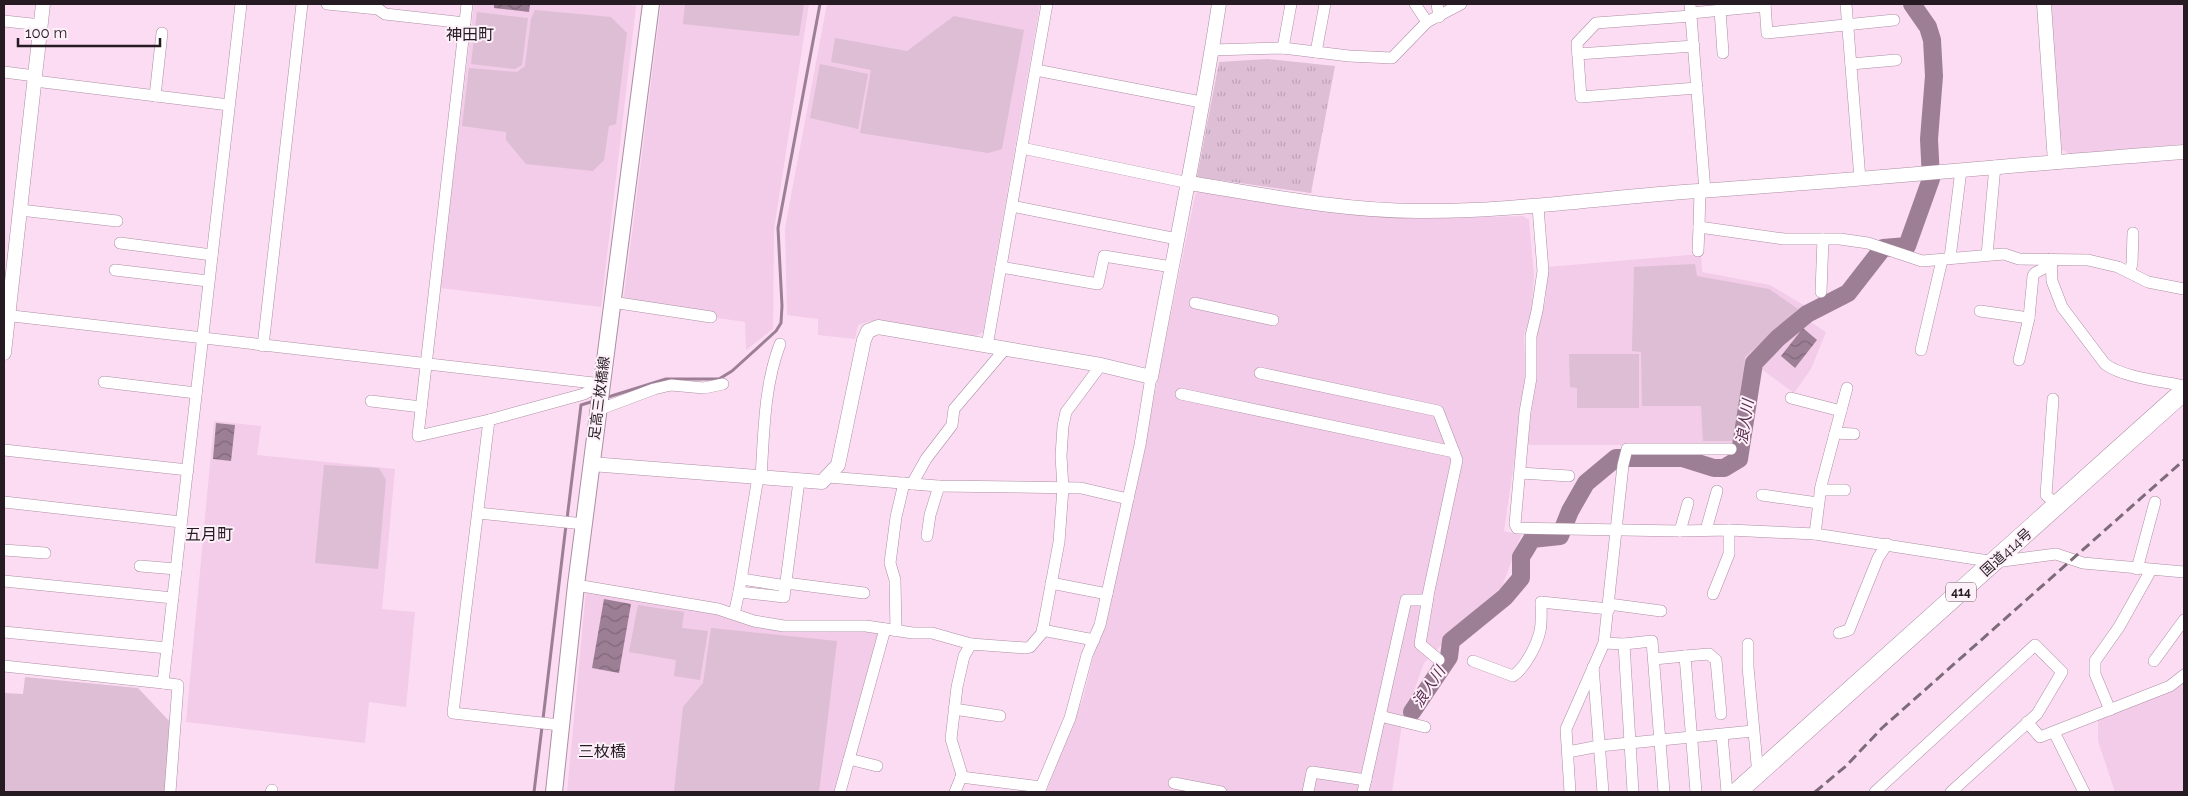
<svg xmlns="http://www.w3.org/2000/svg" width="2188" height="796" viewBox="0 0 2188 796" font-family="Raleway,'Noto Sans JP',sans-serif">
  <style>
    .built { fill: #f2cce8 }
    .grass { fill: url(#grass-tufts) }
    .pitch { fill: #ddbed4 }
    .water { fill: url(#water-waves) }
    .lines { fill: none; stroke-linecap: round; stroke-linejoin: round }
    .stream { stroke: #9d7f95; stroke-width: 3 }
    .river { stroke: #9d7f95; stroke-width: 18 }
    .minor-casing { stroke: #ac8fa4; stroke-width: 12 }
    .tertiary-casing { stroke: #ac8fa4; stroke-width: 15 }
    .secondary-casing { stroke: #ac8fa4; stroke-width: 18 }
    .trunk-casing { stroke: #ac8fa4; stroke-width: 20 }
    .minor { stroke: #fff; stroke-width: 11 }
    .tertiary { stroke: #fff; stroke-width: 14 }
    .secondary { stroke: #fff; stroke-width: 16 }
    .trunk { stroke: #fff; stroke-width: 19 }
    .rail { stroke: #7e6b79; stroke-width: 3; stroke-dasharray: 10 5; stroke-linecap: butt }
    .labels { text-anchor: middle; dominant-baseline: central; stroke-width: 4; stroke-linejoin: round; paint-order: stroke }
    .shield { fill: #fdf0f9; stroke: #665b63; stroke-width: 1 }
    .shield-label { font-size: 12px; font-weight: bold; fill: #261b23 }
    .street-label { font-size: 14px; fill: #261b23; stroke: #fdf0f9 }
    .water-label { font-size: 15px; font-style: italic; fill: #582d4f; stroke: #fdf0f9 }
    .quarter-label { font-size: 16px; fill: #261b23; stroke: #fdf0f9 }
  </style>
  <defs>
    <pattern id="grass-tufts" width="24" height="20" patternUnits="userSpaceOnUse" patternTransform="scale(1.25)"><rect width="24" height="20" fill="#ddbed4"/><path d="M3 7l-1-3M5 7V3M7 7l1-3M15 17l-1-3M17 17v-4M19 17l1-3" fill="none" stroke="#bea3b6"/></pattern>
    <pattern id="water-waves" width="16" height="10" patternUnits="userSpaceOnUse" patternTransform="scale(1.25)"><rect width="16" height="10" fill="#9d7f95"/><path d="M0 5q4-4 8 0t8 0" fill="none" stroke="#806779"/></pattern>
  </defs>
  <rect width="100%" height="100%" fill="#fcdcf3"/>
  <g class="built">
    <path d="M474,4h148l14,2 -35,301 -161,-19z"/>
    <path d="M661,4h148l-35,225 -1,100 -27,21 -1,-28 -122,-18z"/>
    <path d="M827,4h213l-57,328 -11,6 -102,-17 -12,4 -3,14 -37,-4v-16l-31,-4 -2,-87z"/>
    <path d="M2048,4h136v140l-114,10 -11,-6z"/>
    <path d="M1200,187l211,32 112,-3 6,4 5,57 -3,36 -7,22 2,44 -22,152 17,4 -19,52 -25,21 -53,55 -22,61 -10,68h-346l37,-94 50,-198 62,-304z"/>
    <path d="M1701,254l1,18 68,13 37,22 2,14 17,11 -15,37 -17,24 -45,-33 -11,85h-211l9,-66 -1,-42 11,-38 1,-32z"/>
    <path d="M214,421l47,5 -4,29 138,14 -13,140 33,3 -9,95 -37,-5 -4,41 -179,-21z"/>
    <path d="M586,591l130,22 67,17 49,2 15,-2 34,3 -44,159h-270z"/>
    <path d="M2184,676v116h-69l-17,-51v-26z"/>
  </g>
  <path class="grass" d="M1267,59l68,7 -24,127 -114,-16 22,-115z"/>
  <g class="pitch">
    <path d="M685,4h119l-5,32 -116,-12z"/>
    <path d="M535,10l76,7 16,16 -11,91 -7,2 -5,34 -11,11 -67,-7 -20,-24v-8l-44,-6 7,-58 48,4 8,-6 6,-47z"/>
    <path d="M477,12l51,6 -6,47 -7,4 -44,-5z"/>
    <path d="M954,16l70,14 -22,119 -14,4 -128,-20 11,-63 -40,-8 4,-24 72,13z"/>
    <path d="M820,64l48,10 -10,55 -48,-11z"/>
    <path d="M1695,264l2,12 72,13 29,20 -53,48 -11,84h-31l-2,-35h-59l-1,-54 -9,-1 2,-84z"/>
    <path d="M1569,354h70v54h-62v-20l-7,-1z"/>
    <path d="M324,465l55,3 7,12 -8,89 -63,-6z"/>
    <path d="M638,605l46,7 -2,16 26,3 -8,49 -26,-4 2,-16 -47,-8z"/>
    <path d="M711,628l126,13 -18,151h-145l9,-85 20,-24z"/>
    <path d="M25,677l113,11 32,34 -5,70h-161v-99l19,1z"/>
  </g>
  <g class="water">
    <path d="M494,4h36l-1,8 -35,-4z"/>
    <path d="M1803,328l14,12 -22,28 -14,-12z"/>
    <path d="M216,423l19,2 -4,36 -18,-2z"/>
    <path d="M604,599l27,5 -12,69 -27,-5z"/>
  </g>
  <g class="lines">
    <g class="stream">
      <path d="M605,398l61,-19h53l13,-8 44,-40 5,-8 1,-17 -4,-78 42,-224"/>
      <path d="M567,519l14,-114 13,-4"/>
      <path d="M543,719l23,-194"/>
      <path d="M534,792l8,-65"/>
    </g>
    <path class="river" d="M1412,712l37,-55 2,-16 54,-44 16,-19v-21l11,-18 28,-3 10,-25 16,-28 30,-25h66l32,10h10l15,-9 15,-96 24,-25 29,-24 41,-21 35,-45 24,-2 24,-67 -2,-40 5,-63 -2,-36 -4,-13 -16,-23"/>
    <g class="minor-casing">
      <g id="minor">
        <path d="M327,4l51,5 7,5 80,9"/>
        <path d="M467,4l-49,432 71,-16"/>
        <path d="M1415,4l12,18"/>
        <path d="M1437,4l2,13"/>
        <path d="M1690,4l15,187"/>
        <path d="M1765,4l2,29 127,-13"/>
        <path d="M1846,4l14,175"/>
        <path d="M1720,10l3,43"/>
        <path d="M1691,13l74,-7"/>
        <path d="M1691,16l-95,7 -19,20 4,54 116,-9"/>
        <path d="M4,21l37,4"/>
        <path d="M1283,48l8,-44"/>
        <path d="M1212,50l71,-2 66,8 43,2 35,-36 34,-18"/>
        <path d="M1316,52l9,-48"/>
        <path d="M1578,54l116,-8"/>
        <path d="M1851,64l45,-4"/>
        <path d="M1036,70l165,32"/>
        <path d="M4,72l31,4"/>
        <path d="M35,81l194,24"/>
        <path d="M155,96l7,-63"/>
        <path d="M1022,148l167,35"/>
        <path d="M1700,191l-1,36 85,12h56l28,4 54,18 82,-7 15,5 69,1 30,7 30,15 36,7"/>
        <path d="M1012,206l165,33"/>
        <path d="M1538,207l5,64 -6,40 -6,25v42l-6,34 -10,112 2,4 163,3 49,-1 86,4 180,28 61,-8 27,9 101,9"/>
        <path d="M20,210l97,11"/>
        <path d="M120,243l92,12"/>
        <path d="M1698,251l1,-24"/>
        <path d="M1987,255l8,-89"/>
        <path d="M1950,258l11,-88"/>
        <path d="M2051,259l1,22 10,26 43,57c19,14 57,17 79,22"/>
        <path d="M1001,267l97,17 6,-28 68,11"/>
        <path d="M115,270l93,11"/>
        <path d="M2129,272l3,-8 1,-31"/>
        <path d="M1821,292l2,-53"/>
        <path d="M612,302l99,15"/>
        <path d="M1195,303l78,17"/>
        <path d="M1980,311l49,7"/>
        <path d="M4,315l598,69"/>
        <path d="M263,346l39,-342"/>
        <path d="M987,346l60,-342"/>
        <path d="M1921,350l21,-90"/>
        <path d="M2019,360l10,-42 4,-42 2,-3 17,-9"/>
        <path d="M1260,373l178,38 19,49 -30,140h-21l-43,192"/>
        <path d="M104,382l92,11"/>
        <path d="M1181,394l273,58"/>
        <path d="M1791,398l50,13"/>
        <path d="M2053,399l-7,96 11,10"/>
        <path d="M371,401l50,6"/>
        <path d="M598,410l56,-21 17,-4 33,3 19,-4"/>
        <path d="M1835,433l19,1"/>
        <path d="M4,450l184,20"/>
        <path d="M1520,473l49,3"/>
        <path d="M761,477c3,-45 3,-91 19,-133"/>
        <path d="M828,477l110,9 143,2 47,11"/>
        <path d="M912,484l14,-25 26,-34 2,-16 51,-60"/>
        <path d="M1820,490h25"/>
        <path d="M1762,495l56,8"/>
        <path d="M4,502l177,20"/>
        <path d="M478,513l106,11"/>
        <path d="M1706,530l11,-39"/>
        <path d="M1680,531l8,-28"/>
        <path d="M1815,534l6,-48 26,-98"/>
        <path d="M927,536l3,-21 9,-29"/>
        <path d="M4,550l41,3"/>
        <path d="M140,566l36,3"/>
        <path d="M2137,569l18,-67"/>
        <path d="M742,579l44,7"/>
        <path d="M4,581l169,17"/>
        <path d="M786,583l78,10"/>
        <path d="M1051,583l56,11"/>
        <path d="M576,585l142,24 36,12 30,5h82l47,7h19l39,11"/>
        <path d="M739,592l19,-115"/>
        <path d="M1713,594l16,-40v-24"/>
        <path d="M1428,597l-8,47 19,16"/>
        <path d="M1609,604l52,7"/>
        <path d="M734,614l5,-22 45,5 15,-116"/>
        <path d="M1042,630l52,10"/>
        <path d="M896,631l-1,-51 -5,-17 6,-46 8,-34"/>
        <path d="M4,632l163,16"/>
        <path d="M1839,633l10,-3 29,-72 9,-14"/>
        <path d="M1604,643l20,1 28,-3 12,151"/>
        <path d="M1624,644l9,148"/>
        <path d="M1748,644v23l10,108"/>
        <path d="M1654,659l31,-3"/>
        <path d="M1473,661l40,15c12,-8 24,-31 27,-45 2,-9 1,-20 1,-29l68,7"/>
        <path d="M2154,661l30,-41"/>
        <path d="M4,666l159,17 78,-679"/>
        <path d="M1593,667l10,125"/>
        <path d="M163,683l15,2 -8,107"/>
        <path d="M954,709l46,7"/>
        <path d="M2110,710l-15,-36v-13l24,-34 32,-57"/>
        <path d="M1380,716l45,11"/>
        <path d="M2027,722l13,15 130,-51 14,-11"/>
        <path d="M560,725l-107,-12 36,-293 95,-26 18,-10"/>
        <path d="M2054,732l30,60"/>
        <path d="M1722,735l5,57"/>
        <path d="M1568,752l31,-6 154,-15"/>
        <path d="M849,759l28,7"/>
        <path d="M961,777l80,10"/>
        <path d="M1174,783l47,9"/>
        <path d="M271,792l1,-2"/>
        <path d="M840,792l45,-163"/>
        <path d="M955,792l7,-17 -11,-36 6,-52 7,-31 7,-12 55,4 4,-1 12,-14 17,-91 4,-54 -2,-32 2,-30 3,-14 35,-47"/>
        <path d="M1039,792l31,-74 17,-63 13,-30 40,-180 11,-68"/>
        <path d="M1308,792l4,-20 54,8"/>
        <path d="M1570,792l-4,-63 38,-86 19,-178 4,-16h104"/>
        <path d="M1696,792l-11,-136 24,-2 7,6 5,54"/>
        <path d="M1875,792l160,-147 27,27 -25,42 -86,78"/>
      </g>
    </g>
    <g class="tertiary-casing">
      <g id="tertiary">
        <path d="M2044,4l11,158"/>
        <path d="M1189,183c76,12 153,28 229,28 94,1 187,-14 281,-20 162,-11 323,-27 485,-39"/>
        <path d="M4,353l39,-349"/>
        <path d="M591,464l231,18 16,-17 26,-125 4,-9 10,-4 223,38 50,12c23,-125 49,-248 68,-373"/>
      </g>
    </g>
    <g class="secondary-casing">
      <path id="secondary" d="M554,792l22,-207 75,-581"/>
    </g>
    <g class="trunk-casing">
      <path id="trunk" d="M1737,792l447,-401"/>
    </g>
    <use href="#minor" class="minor"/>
    <use href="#tertiary" class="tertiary"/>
    <use href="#secondary" class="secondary"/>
    <use href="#trunk" class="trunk"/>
    <path class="rail" d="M1815,792l31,-26 36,-38 302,-268"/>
  </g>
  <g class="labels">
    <rect class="shield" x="1946" y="582.5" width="30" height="19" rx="4"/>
    <g class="shield-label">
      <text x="1961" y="592">414</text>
    </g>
    <g class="street-label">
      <text transform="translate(599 398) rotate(-83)">足高三枚橋線</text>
      <text transform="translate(2006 552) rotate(-42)">国道414号</text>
    </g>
    <g class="water-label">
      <text transform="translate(1745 422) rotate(-81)">浪人川</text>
      <text transform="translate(1429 687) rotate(-56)">浪人川</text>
    </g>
    <g class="quarter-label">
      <text x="470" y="34">神田町</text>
      <text x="209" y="534">五月町</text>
      <text x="602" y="751">三枚橋</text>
    </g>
  </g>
  <rect width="2188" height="796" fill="none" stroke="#261b23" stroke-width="10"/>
  <path d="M18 38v8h142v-8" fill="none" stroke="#261b23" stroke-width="2.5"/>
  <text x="25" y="38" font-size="15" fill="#261b23" stroke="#fdf0f9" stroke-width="4" paint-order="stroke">100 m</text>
</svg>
